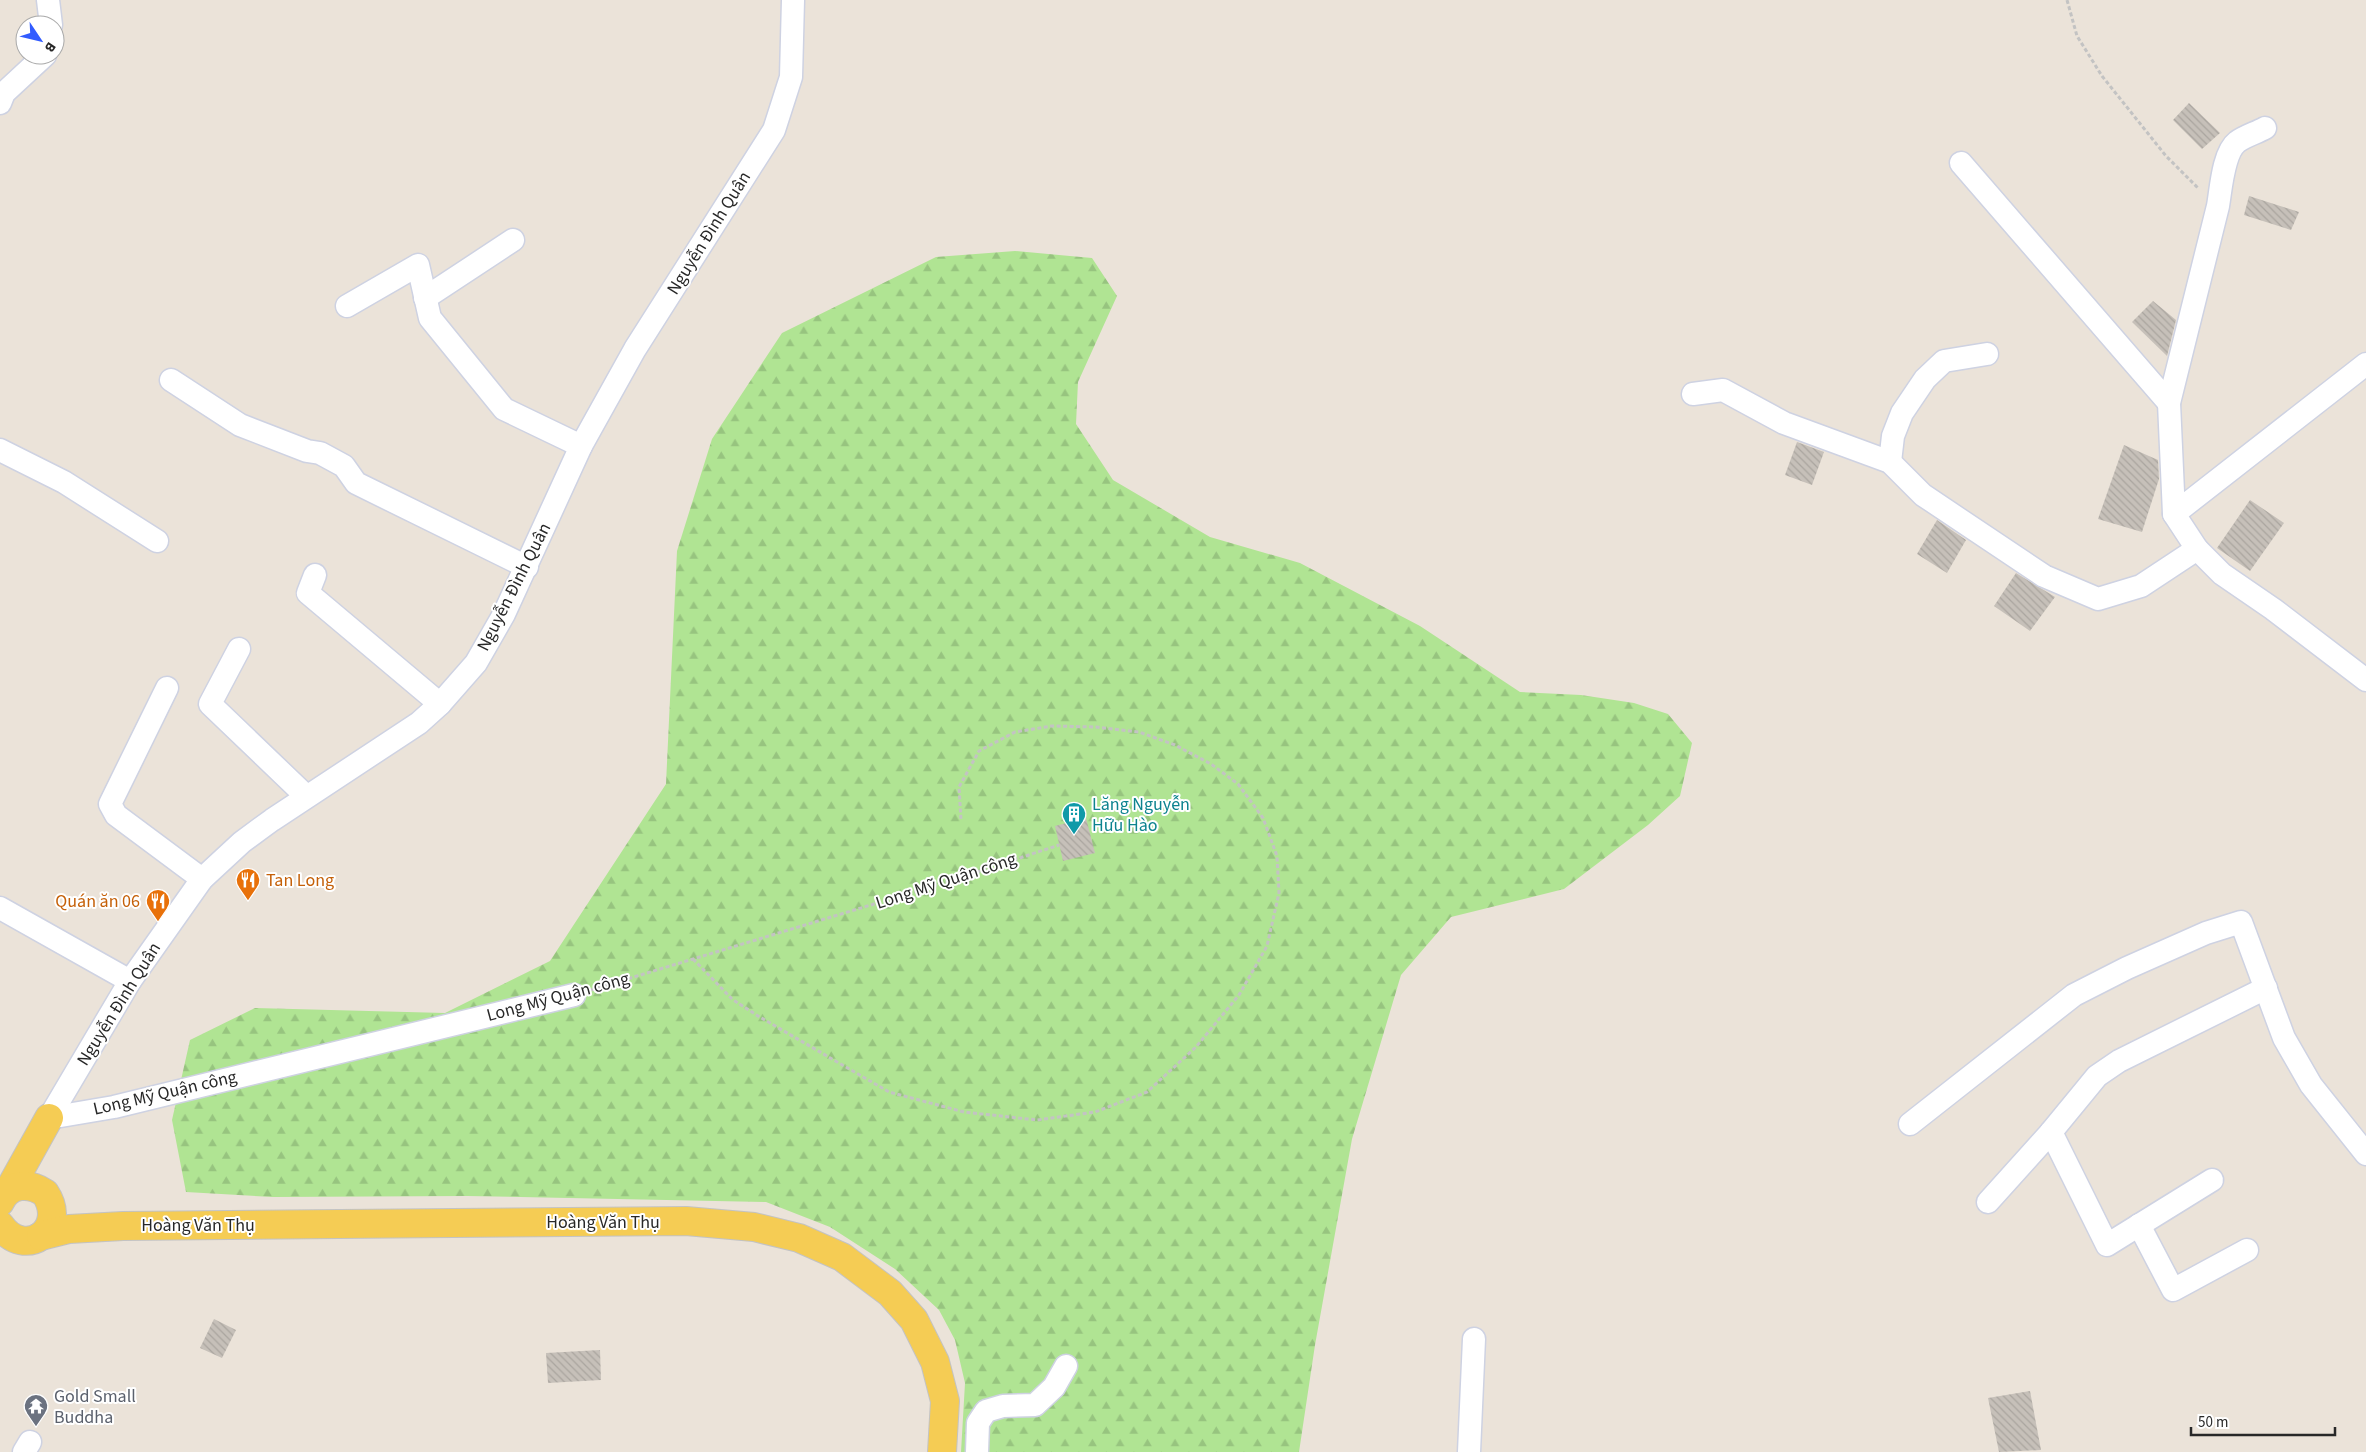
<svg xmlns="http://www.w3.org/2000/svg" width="2366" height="1452" viewBox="0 0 2366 1452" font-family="'Source Sans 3',sans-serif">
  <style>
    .forest { fill: url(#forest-firs) }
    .building { fill: url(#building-back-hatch) }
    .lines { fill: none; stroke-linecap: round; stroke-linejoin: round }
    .minor-casing { stroke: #ced2e2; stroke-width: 25 }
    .major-casing { stroke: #c3c3c3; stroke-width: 30 }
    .path { stroke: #c3c3c3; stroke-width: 3; stroke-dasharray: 4 2.5; stroke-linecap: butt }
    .minor { stroke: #fff; stroke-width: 22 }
    .major { stroke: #f5cc54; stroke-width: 28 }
    .labels { text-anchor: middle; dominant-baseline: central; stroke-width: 4; stroke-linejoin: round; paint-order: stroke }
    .street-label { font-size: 18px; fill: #282828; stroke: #fff }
    .culture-label { font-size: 18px; fill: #0d838f; stroke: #fff; text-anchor: start }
    .food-label { font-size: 18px; fill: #c56008; stroke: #fff; text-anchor: start }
    .worship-label { font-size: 18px; fill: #5b616d; stroke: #fff; text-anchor: start }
  </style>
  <defs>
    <pattern id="forest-firs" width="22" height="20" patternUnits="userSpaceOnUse" patternTransform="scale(1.25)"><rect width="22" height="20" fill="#b0e493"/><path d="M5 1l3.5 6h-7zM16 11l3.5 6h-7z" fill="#97c47f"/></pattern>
    <pattern id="building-back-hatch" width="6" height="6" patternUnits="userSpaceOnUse" patternTransform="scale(1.25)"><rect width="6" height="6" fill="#c6c0b9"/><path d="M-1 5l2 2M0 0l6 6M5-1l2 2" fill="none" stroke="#aaa59f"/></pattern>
  </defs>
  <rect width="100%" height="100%" fill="#ebe3d9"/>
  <path class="forest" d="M1015,251l77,7 25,38 -39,86 -2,42 37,56 97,57 90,26 120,63 100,66 61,3 53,8 34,11 24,29 -12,53 -32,29 -84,64 -113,28 -50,58 -49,164 -37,206 -16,107h-338l4,-69 -10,-43 -16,-30 -44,-41 -65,-42 -64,-25 -299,-6 -194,1 -87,-5 -14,-72 18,-80 65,-32 190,5 105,-52 116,-177 11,-233 35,-112 70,-106 154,-76z"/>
  <g class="building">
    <path d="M2189,103l31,30 -18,16 -29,-29z"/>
    <path d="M2249,196l50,16 -8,18 -47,-15z"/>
    <path d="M2153,301l23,19 -9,36 -35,-34z"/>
    <path d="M1797,442l27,10 -12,33 -27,-10z"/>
    <path d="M2124,445l34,15 1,19 -17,53 -44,-13z"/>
    <path d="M2250,500l34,23 -34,48 -33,-23z"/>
    <path d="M1937,520l29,20 -19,33 -30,-19z"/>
    <path d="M2016,573l39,24 -25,34 -36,-25z"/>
    <path d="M1086,818l9,35 -32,8 -8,-35z"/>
    <path d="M214,1319l22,11 -14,28 -22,-10z"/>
    <path d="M600,1350l1,30 -53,3 -2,-30z"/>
    <path d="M2030,1391l11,59 -42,2 -11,-54z"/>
  </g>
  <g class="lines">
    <g class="minor-casing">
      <g id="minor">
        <path d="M48,0l3,25"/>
        <path d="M0,103l4,-10 41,-38"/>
        <path d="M2265,128c-9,5 -20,8 -28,14 -14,11 -16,47 -19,64l-49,197 5,111 23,35 25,25 51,35 93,71"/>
        <path d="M1961,163l208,240"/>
        <path d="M425,298l88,-58"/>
        <path d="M347,306l71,-41 12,53 74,91 77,37"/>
        <path d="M171,380l69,45 67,26 13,2 24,13 12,17 171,84"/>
        <path d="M1693,394l30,-4 61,33 106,39 33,33 121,81 54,23 43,-13 56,-37"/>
        <path d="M0,450l64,32 93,59"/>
        <path d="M1890,462l3,-26 9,-23 23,-34 19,-18 43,-7"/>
        <path d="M2174,514l192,-150"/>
        <path d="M315,575l-7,18 132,111"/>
        <path d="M239,649l-29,55 96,92"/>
        <path d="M167,688l-57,116 6,11 86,64"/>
        <path d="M0,908l130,73"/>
        <path d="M49,1118l81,-137 72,-102 40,-37 30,-22 147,-97 21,-19 36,-41 28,-49 77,-168 54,-97 139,-219 17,-53 2,-77"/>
        <path d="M49,1118l65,-11 460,-112"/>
        <path d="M1910,1124l164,-129 53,-27 79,-35 35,-11 43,116 27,47 55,69"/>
        <path d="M2051,1132l56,113 105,-65"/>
        <path d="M1988,1202l63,-70 46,-56 22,-15 147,-73"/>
        <path d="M2139,1225l34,65 74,-40"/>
        <path d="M24,1452l6,-10"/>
        <path d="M977,1452l1,-29 8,-12 17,-5 32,-1 19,-18 12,-21"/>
        <path d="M1469,1452l5,-113"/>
      </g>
    </g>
    <g class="major-casing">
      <g id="major">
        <path d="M9,1190l40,-72"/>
        <path d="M0,1202c9,-19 29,-20 45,-9 24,36 -20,68 -45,32"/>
        <path d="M41,1236l28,-7 54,-3 563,-5 68,6 45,11 43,19 48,36 24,27 21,42 10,39 -3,51"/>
      </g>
    </g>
    <g class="path">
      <path d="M2067,0l10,36 25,40 64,80 33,33"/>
      <path d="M693,959l39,40 26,17 131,76 75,20 73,8 58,-8 52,-20 49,-45 43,-52 28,-49 12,-53 -2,-37 -14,-38 -25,-34 -27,-20 -36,-19 -36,-13 -43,-5 -44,-1 -37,6 -36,19 -20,36 2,33"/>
      <path d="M591,990l362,-110 106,-35"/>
    </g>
    <use href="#minor" class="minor"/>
    <use href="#major" class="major"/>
  </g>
  <defs>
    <g id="building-pin" transform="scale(1.25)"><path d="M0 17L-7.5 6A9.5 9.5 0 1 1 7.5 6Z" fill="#0f9aa8" stroke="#fff"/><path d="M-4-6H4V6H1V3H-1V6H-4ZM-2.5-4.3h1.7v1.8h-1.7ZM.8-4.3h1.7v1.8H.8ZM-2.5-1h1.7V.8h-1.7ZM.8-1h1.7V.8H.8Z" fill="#fff"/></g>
    <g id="restaurant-pin" transform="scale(1.25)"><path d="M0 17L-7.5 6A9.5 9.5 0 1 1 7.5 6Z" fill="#e8710a" stroke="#fff"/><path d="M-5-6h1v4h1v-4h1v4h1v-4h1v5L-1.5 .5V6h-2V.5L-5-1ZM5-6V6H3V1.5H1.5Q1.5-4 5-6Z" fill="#fff"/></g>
    <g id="temple-pin" transform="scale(1.25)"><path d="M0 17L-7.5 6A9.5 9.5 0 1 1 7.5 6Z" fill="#6b7280" stroke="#fff"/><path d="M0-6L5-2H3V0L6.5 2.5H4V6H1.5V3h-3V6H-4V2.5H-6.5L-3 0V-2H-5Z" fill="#fff"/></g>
  </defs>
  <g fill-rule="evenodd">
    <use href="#building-pin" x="1074" y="814"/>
    <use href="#restaurant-pin" x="248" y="880"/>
    <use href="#restaurant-pin" x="158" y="901"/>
    <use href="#temple-pin" x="36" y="1406"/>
  </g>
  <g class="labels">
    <g class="street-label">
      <text transform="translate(709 233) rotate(-58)">Nguyễn Đình Quân</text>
      <text transform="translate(514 587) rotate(-63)">Nguyễn Đình Quân</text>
      <text transform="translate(946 881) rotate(-18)">Long Mỹ Quận công</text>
      <text transform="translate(558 997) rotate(-15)">Long Mỹ Quận công</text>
      <text transform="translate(119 1004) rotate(-58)">Nguyễn Đình Quân</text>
      <text transform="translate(165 1093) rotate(-13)">Long Mỹ Quận công</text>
      <text x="603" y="1222">Hoàng Văn Thụ</text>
      <text x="198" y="1225">Hoàng Văn Thụ</text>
    </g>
    <g class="culture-label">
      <text x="1092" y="804">Lăng Nguyễn<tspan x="1092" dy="21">Hữu Hào</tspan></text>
    </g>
    <g class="food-label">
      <text x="266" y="880">Tan Long</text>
      <text x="140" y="901" text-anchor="end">Quán ăn 06</text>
    </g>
    <g class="worship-label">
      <text x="54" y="1396">Gold Small<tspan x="54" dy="21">Buddha</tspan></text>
    </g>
  </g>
  <g transform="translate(40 40) rotate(125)"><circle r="24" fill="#ffffff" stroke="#a9a9a9"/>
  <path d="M0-4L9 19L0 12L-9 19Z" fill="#325cff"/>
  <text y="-8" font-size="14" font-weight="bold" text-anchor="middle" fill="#282828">B</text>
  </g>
  <path d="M2191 1427v8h144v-8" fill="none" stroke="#282828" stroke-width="2.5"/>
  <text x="2198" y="1427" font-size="15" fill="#282828" stroke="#ffffff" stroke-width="4" paint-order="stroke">50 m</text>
</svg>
